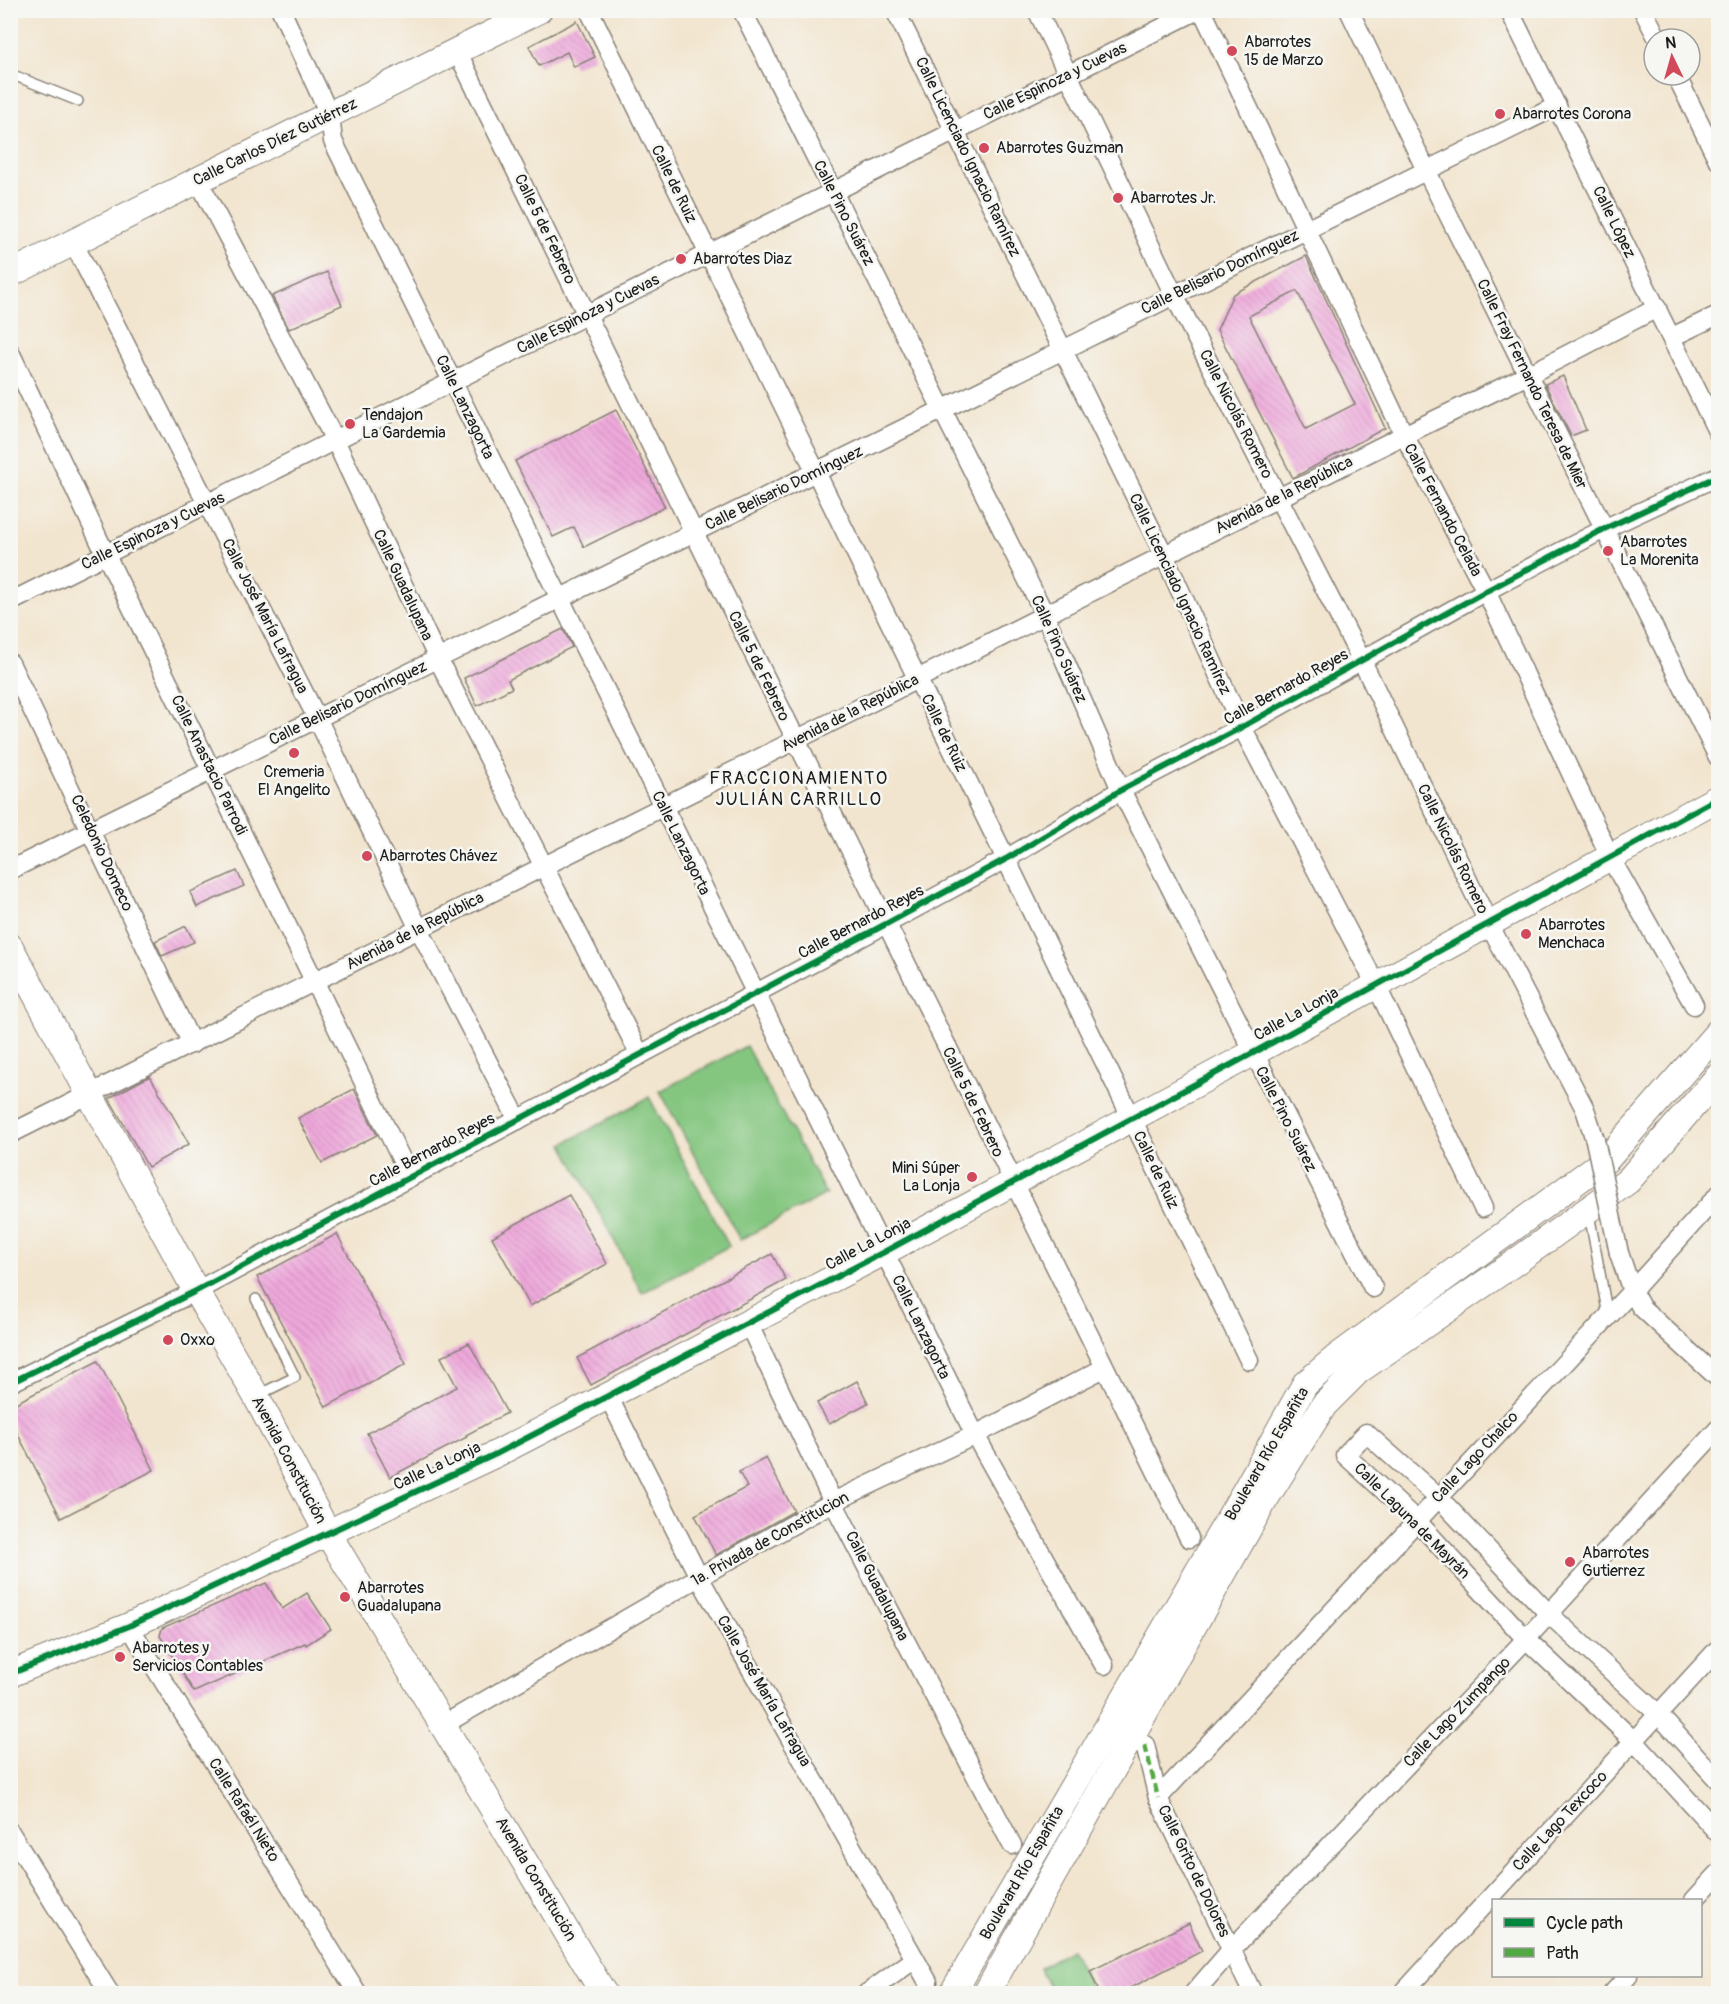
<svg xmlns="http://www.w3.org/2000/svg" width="1729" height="2004" viewBox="0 0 1729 2004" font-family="Pangolin,sans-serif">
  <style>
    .park { fill: #84c680; stroke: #50714e; stroke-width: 1.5 }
    .building { fill: url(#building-back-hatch); fill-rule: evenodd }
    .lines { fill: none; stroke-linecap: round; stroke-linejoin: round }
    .lane-casing { stroke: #878076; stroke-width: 12 }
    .street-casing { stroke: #878076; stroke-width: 21 }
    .secondary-casing { stroke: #878076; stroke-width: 28 }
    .lane { stroke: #fff; stroke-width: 9 }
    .street { stroke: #fff; stroke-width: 18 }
    .secondary { stroke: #fff; stroke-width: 26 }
    .street-bridge-casing { stroke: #878076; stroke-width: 21; stroke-linecap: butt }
    .street-bridge { stroke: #fff; stroke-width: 18 }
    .quiet { stroke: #52a943; stroke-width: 4.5; stroke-dasharray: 9 4.5; stroke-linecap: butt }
    .cycleway-casing { stroke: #f6f6f2; stroke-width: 10 }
    .cycleway { stroke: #00873e; stroke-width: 6 }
    .poi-dot { fill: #d1495b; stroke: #f6f6f2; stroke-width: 2 }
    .labels { text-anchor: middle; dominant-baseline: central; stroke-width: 5; stroke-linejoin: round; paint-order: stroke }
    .poi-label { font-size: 16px; fill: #1c1c1c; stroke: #f6f6f2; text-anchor: start }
    .street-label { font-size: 16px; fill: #1c1c1c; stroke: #f6f6f2 }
    .neighbourhood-label { font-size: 18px; letter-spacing: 1.5px; fill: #1c1c1c; stroke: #f6f6f2 }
  </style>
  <defs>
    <pattern id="building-back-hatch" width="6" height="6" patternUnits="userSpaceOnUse" patternTransform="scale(1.5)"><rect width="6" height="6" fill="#efa9dc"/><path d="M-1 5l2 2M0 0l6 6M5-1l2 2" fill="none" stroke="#cc91bc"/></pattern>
  </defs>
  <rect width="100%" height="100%" fill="#f6f6f2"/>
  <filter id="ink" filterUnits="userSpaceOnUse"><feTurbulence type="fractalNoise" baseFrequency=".0167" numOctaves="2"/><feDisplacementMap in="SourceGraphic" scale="12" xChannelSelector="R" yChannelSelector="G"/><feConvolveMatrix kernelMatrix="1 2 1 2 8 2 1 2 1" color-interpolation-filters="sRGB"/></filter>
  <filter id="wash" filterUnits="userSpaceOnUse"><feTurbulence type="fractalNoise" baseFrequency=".008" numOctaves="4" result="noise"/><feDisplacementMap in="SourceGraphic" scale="24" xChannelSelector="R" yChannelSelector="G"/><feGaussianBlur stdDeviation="1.35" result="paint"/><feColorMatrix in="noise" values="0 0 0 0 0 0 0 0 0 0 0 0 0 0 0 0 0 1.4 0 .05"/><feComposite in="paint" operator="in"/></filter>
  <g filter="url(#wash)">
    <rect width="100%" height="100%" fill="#f2e5cf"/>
    <g class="park">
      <path d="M746,1046l80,148 -86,46 -80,-149z"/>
      <path d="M649,1097l80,149 -87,47 -79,-149z"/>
      <path d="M1071,1949l23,44h-42l-13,-25z"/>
    </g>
    <g id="blocks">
      <g class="building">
        <path d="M577,21l18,36 -21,10 -7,-15 -28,14 -10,-20z"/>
        <path d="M1306,256l79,172 -92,50 -76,-148 16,-36zM1297,291l58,113 -49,25 -57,-113z"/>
        <path d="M327,272l15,33 -53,24 -17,-33z"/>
        <path d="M1563,376l23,54 -15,6 -26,-52z"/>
        <path d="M616,410l49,97 -81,40 -10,-20 -21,10 -38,-76z"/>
        <path d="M563,629l9,18 -64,33 4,8 -35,18 -13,-28z"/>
        <path d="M237,871l7,15 -47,21 -7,-15z"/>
        <path d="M186,926l8,16 -32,14 -7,-15z"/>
        <path d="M150,1076l39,68 -41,23 -39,-69z"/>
        <path d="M354,1089l23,46 -55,28 -24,-45z"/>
        <path d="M569,1195l38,69 -77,42 -38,-69z"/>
        <path d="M337,1234l69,130 -80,43 -69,-130z"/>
        <path d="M772,1254l14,26 -195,105 -14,-27z"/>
        <path d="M469,1343l38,70 -41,22 1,2 -77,40 -23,-44 90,-46 -16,-30z"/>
        <path d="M98,1361l56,109 -93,48 -51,-99v-13z"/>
        <path d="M857,1381l11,22 -39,21 -12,-21z"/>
        <path d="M766,1458l28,53 -78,44 -21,-40 52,-28 -8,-15z"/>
        <path d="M266,1583l16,26 25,-16 24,36 -25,16 -1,-2 -111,49 -34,-56 2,-8z"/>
        <path d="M1189,1923l13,28 -83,43h-19l-10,-23z"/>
      </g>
    </g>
  </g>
  <g filter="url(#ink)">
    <use href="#blocks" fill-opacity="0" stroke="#878076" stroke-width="1.5"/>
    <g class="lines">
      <g class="lane-casing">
        <g id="lane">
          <path d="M10,72l3,3 65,26"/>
          <path d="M1590,1219l18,97"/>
          <path d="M256,1299l39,78 -37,18"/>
        </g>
      </g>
      <g class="street-casing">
        <g id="street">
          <path d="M281,10l49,106 3,25 642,1294 129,230"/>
          <path d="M589,10l417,849 243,501"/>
          <path d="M742,10l303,605 76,175 252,498"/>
          <path d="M895,10l269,545 78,172 134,258 107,223"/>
          <path d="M1037,10l137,285 188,366 127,263 96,185 10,31"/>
          <path d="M1202,10l202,425 82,156 125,268 83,146"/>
          <path d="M1349,10l77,160 292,587"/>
          <path d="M1509,10l209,423"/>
          <path d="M1643,10l15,29"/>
          <path d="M457,51l732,1487"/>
          <path d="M1676,75l42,85"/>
          <path d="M198,180l137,260 103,219 202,396"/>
          <path d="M73,242l244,476 102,211 99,191"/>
          <path d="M1672,337l46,-22"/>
          <path d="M10,352l96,203 304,622"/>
          <path d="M10,602l1188,-592"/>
          <path d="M10,663l182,381"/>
          <path d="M10,870l1547,-764"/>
          <path d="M10,1134l1394,-699 124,-60 129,-67"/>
          <path d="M1619,1253l13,38 9,16 77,71"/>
          <path d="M748,1323l85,179 179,343"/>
          <path d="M10,1383l186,-92 690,-367 120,-65 115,-69 121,-63 244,-136 118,-62 114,-53"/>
          <path d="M608,1396l91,181 229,405"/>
          <path d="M129,1626l229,368"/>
          <path d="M443,1725l256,-148 134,-75 142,-67 129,-67"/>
          <path d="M1145,1745l13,53 95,196"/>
          <path d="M1718,1780l-60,-66 -109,-100 -111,-117 -72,-64 -21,22 71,65 110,119 108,102 84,92"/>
          <path d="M1158,1798l474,-507 86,-96"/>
          <path d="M10,1832l100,162"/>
          <path d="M1694,1900l24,-26"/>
          <path d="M866,1994l49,-35"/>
          <path d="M1193,1994l39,-45 294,-310 192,-210"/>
          <path d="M1402,1994l316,-345"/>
          <path d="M1612,1994l16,-18"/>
        </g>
      </g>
      <g class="secondary-casing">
        <g id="secondary">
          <path d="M10,274l529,-264"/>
          <path d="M10,947l186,344 60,105 71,136 277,462"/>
          <path d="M10,1674l119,-48 367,-172 112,-58 276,-144 369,-199 465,-255"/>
          <path d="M952,1994l293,-503 60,-107 32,-27 270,-198 111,-127"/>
          <path d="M986,1994l278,-493 60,-96 34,-34 156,-108 114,-82 90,-104"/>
        </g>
      </g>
      <use href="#lane" class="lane"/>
      <use href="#street" class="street"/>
      <use href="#secondary" class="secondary"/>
      <g class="street-bridge-casing">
        <path id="street-bridge" d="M1595,1140l24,113"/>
      </g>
      <use href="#street-bridge" class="street-bridge"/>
      <path class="quiet" d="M1145,1745l13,53"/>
      <g class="cycleway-casing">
        <g id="cycleway">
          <path d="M10,1383l186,-92 690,-367 120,-65 115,-69 121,-63 244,-136 118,-62 114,-53"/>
          <path d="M10,1674l119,-48 367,-172 112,-58 276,-144 369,-199 465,-255"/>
        </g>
      </g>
      <use href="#cycleway" class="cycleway"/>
    </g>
  </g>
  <g class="poi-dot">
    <circle cx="1232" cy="51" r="6"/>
    <circle cx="1500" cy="114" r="6"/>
    <circle cx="984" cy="148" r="6"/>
    <circle cx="1118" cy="198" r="6"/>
    <circle cx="681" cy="259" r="6"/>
    <circle cx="350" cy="424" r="6"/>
    <circle cx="1608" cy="551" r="6"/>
    <circle cx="294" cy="753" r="6"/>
    <circle cx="367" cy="856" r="6"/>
    <circle cx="1526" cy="934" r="6"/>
    <circle cx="972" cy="1177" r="6"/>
    <circle cx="168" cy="1340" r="6"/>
    <circle cx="1570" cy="1562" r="6"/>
    <circle cx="345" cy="1597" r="6"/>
    <circle cx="120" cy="1657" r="6"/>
  </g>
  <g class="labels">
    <g class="poi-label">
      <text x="1244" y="42">Abarrotes<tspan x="1244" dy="18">15 de Marzo</tspan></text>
      <text x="1512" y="114">Abarrotes Corona</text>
      <text x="996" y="148">Abarrotes Guzman</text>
      <text x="1130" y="198">Abarrotes Jr.</text>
      <text x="693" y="259">Abarrotes Diaz</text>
      <text x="362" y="415">Tendajon<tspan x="362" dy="18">La Gardemia</tspan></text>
      <text x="1620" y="542">Abarrotes<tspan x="1620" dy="18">La Morenita</tspan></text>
      <text x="294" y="772" text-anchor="middle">Cremeria<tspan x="294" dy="18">El Angelito</tspan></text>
      <text x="379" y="856">Abarrotes Chávez</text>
      <text x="1538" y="925">Abarrotes<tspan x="1538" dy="18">Menchaca</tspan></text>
      <text x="960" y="1168" text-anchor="end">Mini Súper<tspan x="960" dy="18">La Lonja</tspan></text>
      <text x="180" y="1340">Oxxo</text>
      <text x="1582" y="1553">Abarrotes<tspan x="1582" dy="18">Gutierrez</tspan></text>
      <text x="357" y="1588">Abarrotes<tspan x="357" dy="18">Guadalupana</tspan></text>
      <text x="132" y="1648">Abarrotes y<tspan x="132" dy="18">Servicios Contables</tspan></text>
    </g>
    <g class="street-label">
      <text transform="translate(1055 81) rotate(-26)">Calle Espinoza y Cuevas</text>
      <text transform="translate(275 142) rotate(-26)">Calle Carlos Díez Gutiérrez</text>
      <text transform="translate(968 157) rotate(64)">Calle Licenciado Ignacio Ramírez</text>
      <text transform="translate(674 184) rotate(64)">Calle de Ruiz</text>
      <text transform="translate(844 213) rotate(63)">Calle Pino Suárez</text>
      <text transform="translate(1614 222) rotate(64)">Calle López</text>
      <text transform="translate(545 229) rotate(64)">Calle 5 de Febrero</text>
      <text transform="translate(1220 272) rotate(-26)">Calle Belisario Domínguez</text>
      <text transform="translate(588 314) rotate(-27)">Calle Espinoza y Cuevas</text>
      <text transform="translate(1532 384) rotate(64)">Calle Fray Fernando Teresa de Mier</text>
      <text transform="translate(465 407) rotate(64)">Calle Lanzagorta</text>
      <text transform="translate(1236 414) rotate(63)">Calle Nicolás Romero</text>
      <text transform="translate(784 488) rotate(-26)">Calle Belisario Domínguez</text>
      <text transform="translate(1284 495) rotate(-27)">Avenida de la República</text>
      <text transform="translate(1443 510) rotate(62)">Calle Fernando Celada</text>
      <text transform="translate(153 531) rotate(-26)">Calle Espinoza y Cuevas</text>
      <text transform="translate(403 585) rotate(65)">Calle Guadalupana</text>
      <text transform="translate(1180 594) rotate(65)">Calle Licenciado Ignacio Ramírez</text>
      <text transform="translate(265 616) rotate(63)">Calle José María Lafragua</text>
      <text transform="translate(1059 649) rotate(66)">Calle Pino Suárez</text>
      <text transform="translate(759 666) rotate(64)">Calle 5 de Febrero</text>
      <text transform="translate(1286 687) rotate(-29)">Calle Bernardo Reyes</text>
      <text transform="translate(348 703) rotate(-26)">Calle Belisario Domínguez</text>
      <text transform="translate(850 713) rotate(-27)">Avenida de la República</text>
      <text transform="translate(944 733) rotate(64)">Calle de Ruiz</text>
      <text transform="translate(209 765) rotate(64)">Calle Anastacio Parrodi</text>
      <text transform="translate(681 843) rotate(64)">Calle Lanzagorta</text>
      <text transform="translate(1453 849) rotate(64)">Calle Nicolás Romero</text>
      <text transform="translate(102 853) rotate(65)">Celedonio Domeco</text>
      <text transform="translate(861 922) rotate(-28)">Calle Bernardo Reyes</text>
      <text transform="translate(415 931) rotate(-27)">Avenida de la República</text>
      <text transform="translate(1296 1014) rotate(-29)">Calle La Lonja</text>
      <text transform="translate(973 1102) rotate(64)">Calle 5 de Febrero</text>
      <text transform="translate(1286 1119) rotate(63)">Calle Pino Suárez</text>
      <text transform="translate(432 1150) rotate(-28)">Calle Bernardo Reyes</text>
      <text transform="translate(1156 1170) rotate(64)">Calle de Ruiz</text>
      <text transform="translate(868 1244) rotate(-28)">Calle La Lonja</text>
      <text transform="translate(921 1327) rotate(64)">Calle Lanzagorta</text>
      <text transform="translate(1267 1454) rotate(-60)">Boulevard Río Españita</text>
      <text transform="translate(1475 1457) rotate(-47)">Calle Lago Chalco</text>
      <text transform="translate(289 1460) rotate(62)">Avenida Constitución</text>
      <text transform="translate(437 1466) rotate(-25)">Calle La Lonja</text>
      <text transform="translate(1412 1521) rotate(45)">Calle Laguna de Mayrán</text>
      <text transform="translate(770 1539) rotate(-29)">1a. Privada de Constitucion</text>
      <text transform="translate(877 1586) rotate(63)">Calle Guadalupana</text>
      <text transform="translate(764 1691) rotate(60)">Calle José María Lafragua</text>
      <text transform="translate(1457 1712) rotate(-46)">Calle Lago Zumpango</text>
      <text transform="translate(244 1810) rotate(58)">Calle Rafaél Nieto</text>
      <text transform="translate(1560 1821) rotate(-47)">Calle Lago Texcoco</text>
      <text transform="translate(1194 1871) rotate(64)">Calle Grito de Dolores</text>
      <text transform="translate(1022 1873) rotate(-60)">Boulevard Río Españita</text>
      <text transform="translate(536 1879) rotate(59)">Avenida Constitución</text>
    </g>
    <g class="neighbourhood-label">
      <text x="799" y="778">FRACCIONAMIENTO<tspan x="799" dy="21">JULIÁN CARRILLO</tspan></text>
    </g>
  </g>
  <rect width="1729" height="2004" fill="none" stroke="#f6f6f2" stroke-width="36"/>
  <rect x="1492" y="1899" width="210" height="78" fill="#f6f6f2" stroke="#9f9f9c" stroke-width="1.5"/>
  <rect x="1504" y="1918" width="30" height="9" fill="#00873e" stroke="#9f9f9c" stroke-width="1.5"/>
  <text x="1546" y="1929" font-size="18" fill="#1c1c1c">Cycle path</text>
  <rect x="1504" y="1948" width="30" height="9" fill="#52a943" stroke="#9f9f9c" stroke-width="1.5"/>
  <text x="1546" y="1959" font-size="18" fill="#1c1c1c">Path</text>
  <g transform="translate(1672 57) rotate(355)"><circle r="28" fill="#f6f6f2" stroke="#9f9f9c" stroke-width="1.5"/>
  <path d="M0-4.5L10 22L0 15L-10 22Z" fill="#d1495b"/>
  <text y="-9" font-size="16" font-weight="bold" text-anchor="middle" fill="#1c1c1c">N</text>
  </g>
</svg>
